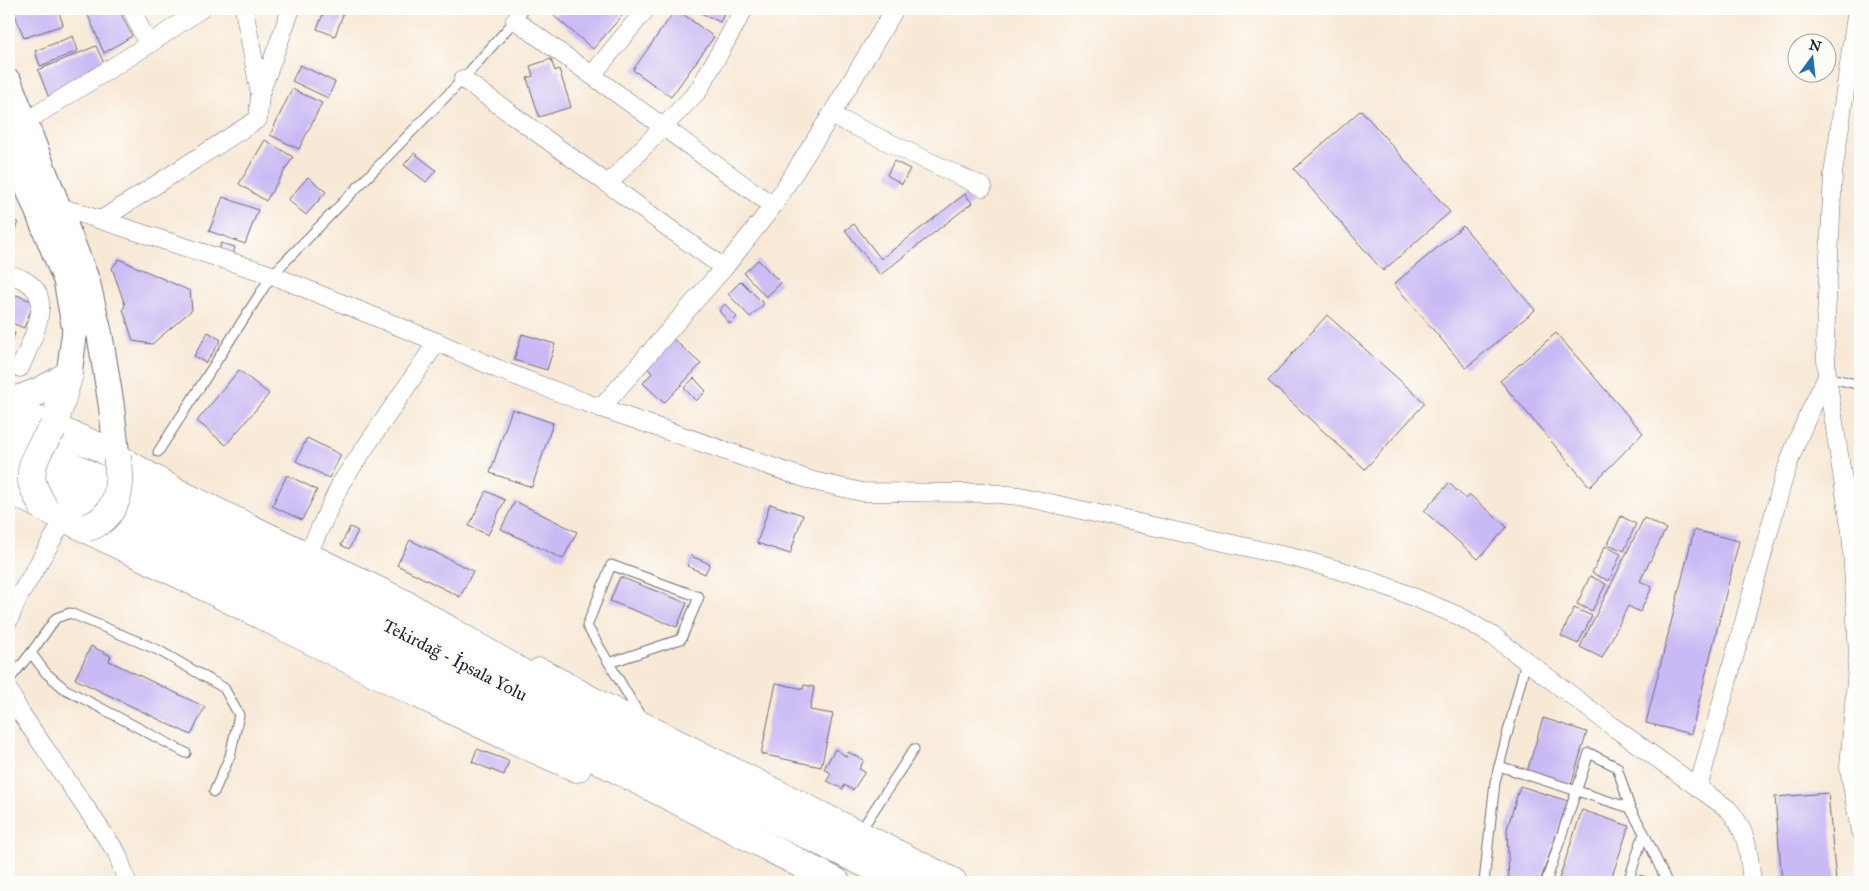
<svg xmlns="http://www.w3.org/2000/svg" width="1869" height="891" viewBox="0 0 1869 891" font-family="'IM FELL Great Primer',serif">
  <style>
    .building { fill: #c9b9f4 }
    .lines { fill: none; stroke-linecap: round; stroke-linejoin: round }
    .lane-casing { stroke: #6d6872; stroke-width: 11 }
    .street-casing { stroke: #6d6872; stroke-width: 19 }
    .secondary-casing { stroke: #6d6872; stroke-width: 27 }
    .highway-casing { stroke: #6d6872; stroke-width: 29 }
    .lane { stroke: #fff; stroke-width: 9 }
    .street { stroke: #fff; stroke-width: 18 }
    .secondary { stroke: #fff; stroke-width: 25 }
    .highway { stroke: #fff; stroke-width: 28 }
    .highway-bridge-casing { stroke: #6d6872; stroke-width: 29; stroke-linecap: butt }
    .highway-bridge { stroke: #fff; stroke-width: 28 }
    .labels { text-anchor: middle; dominant-baseline: central; stroke-width: 5; stroke-linejoin: round; paint-order: stroke }
    .street-label { font-size: 18px; fill: #22223b; stroke: #fdfcf7 }
  </style>
  <rect width="100%" height="100%" fill="#fdfcf7"/>
  <filter id="ink" filterUnits="userSpaceOnUse"><feTurbulence type="fractalNoise" baseFrequency=".02" numOctaves="2"/><feDisplacementMap in="SourceGraphic" scale="10" xChannelSelector="R" yChannelSelector="G"/><feConvolveMatrix kernelMatrix="1 2 1 2 8 2 1 2 1" color-interpolation-filters="sRGB"/></filter>
  <filter id="wash" filterUnits="userSpaceOnUse"><feTurbulence type="fractalNoise" baseFrequency=".0096" numOctaves="4" result="noise"/><feDisplacementMap in="SourceGraphic" scale="20" xChannelSelector="R" yChannelSelector="G"/><feGaussianBlur stdDeviation="1.12" result="paint"/><feColorMatrix in="noise" values="0 0 0 0 0 0 0 0 0 0 0 0 0 0 0 0 0 1.4 0 .05"/><feComposite in="paint" operator="in"/></filter>
  <g filter="url(#wash)">
    <rect width="100%" height="100%" fill="#f8e9d7"/>
    <g id="blocks">
      <g class="building">
        <path d="M13,9h45l5,16 -39,13z"/>
        <path d="M99,9h20l13,27 -28,17 -16,-38z"/>
        <path d="M325,9h20l-10,27 -18,-7z"/>
        <path d="M560,9h68l-35,40 -39,-33z"/>
        <path d="M676,9l38,28 -43,60 -38,-27z"/>
        <path d="M692,9h35l-7,13z"/>
        <path d="M73,36l5,15 -38,15 -5,-15z"/>
        <path d="M96,46l10,22 -55,35 -13,-33z"/>
        <path d="M551,59l4,12 4,-2 12,38 -32,10 -12,-39 6,-2 -3,-10z"/>
        <path d="M300,65l35,17 -7,16 -36,-17z"/>
        <path d="M292,89l30,14 -23,46 -29,-14z"/>
        <path d="M1361,110l89,102 -67,59 -89,-102z"/>
        <path d="M265,140l28,17 -27,44 -27,-17z"/>
        <path d="M414,153l22,17 -10,12 -22,-17z"/>
        <path d="M894,161l16,8 -8,15 -15,-9z"/>
        <path d="M308,177l18,15 -20,23 -18,-15z"/>
        <path d="M965,194l7,9 -92,72 -35,-45 9,-6 27,35z"/>
        <path d="M223,197l35,13 -13,34 -36,-13z"/>
        <path d="M9,219l9,3 -9,22z"/>
        <path d="M1463,226l72,84 -69,58 -72,-84z"/>
        <path d="M221,243l14,4 -2,8 -14,-4z"/>
        <path d="M119,259l71,32 2,19 -40,34 -19,-3 -10,-32 2,-4 -13,-37z"/>
        <path d="M758,260l23,23 -15,14 -22,-24z"/>
        <path d="M741,281l23,23 -14,13 -22,-23z"/>
        <path d="M9,292l25,10 -10,26 -15,-6z"/>
        <path d="M725,304l12,13 -7,7 -11,-13z"/>
        <path d="M1327,315l98,88 -60,66 -97,-88z"/>
        <path d="M9,330l6,3 -6,17z"/>
        <path d="M208,332l13,8 -15,23 -12,-7z"/>
        <path d="M1556,333l87,100 -53,54 -90,-106z"/>
        <path d="M522,334l33,10 -8,26 -33,-10z"/>
        <path d="M672,338l29,26 -37,39 -21,-20 9,-10 -6,-6z"/>
        <path d="M239,370l30,24 -43,51 -29,-24z"/>
        <path d="M694,378l12,13 -10,10 -12,-13z"/>
        <path d="M512,409l41,14 -21,64 -42,-14z"/>
        <path d="M307,438l34,17 -12,23 -33,-17z"/>
        <path d="M287,475l30,15 -15,30 -30,-14z"/>
        <path d="M1449,483l17,16 4,-4 37,32 -29,32 -54,-48z"/>
        <path d="M486,491l19,9 -17,35 -19,-9z"/>
        <path d="M515,501l62,31 -14,27 -62,-30z"/>
        <path d="M770,504l33,11 -13,39 -33,-11z"/>
        <path d="M1621,516l15,8 -12,27 -16,-7z"/>
        <path d="M1644,518l22,11 -26,52 12,6 -12,25 -12,-6 -26,52 -22,-11z"/>
        <path d="M350,527l8,4 -9,18 -8,-4z"/>
        <path d="M1694,530l45,11 -48,193 -45,-11z"/>
        <path d="M410,540l63,31 -13,26 -63,-32z"/>
        <path d="M1605,546l16,8 -12,27 -17,-8z"/>
        <path d="M691,556l19,8 -5,10 -18,-8z"/>
        <path d="M1590,576l16,8 -14,27 -15,-7z"/>
        <path d="M620,577l67,26 -10,24 -67,-26z"/>
        <path d="M1574,608l18,8 -14,28 -17,-8z"/>
        <path d="M91,646l20,10 -2,5 96,46 -14,28 -116,-56z"/>
        <path d="M776,683l27,6 1,-4 10,2 -4,23 23,4 -12,53 -60,-13z"/>
        <path d="M1543,718l44,14 -16,53 -44,-13z"/>
        <path d="M477,749l32,12 -5,14 -32,-13z"/>
        <path d="M835,749l12,8 1,-5 16,8 -5,9 6,3 -12,18 -9,-5 -1,4 -16,-8 4,-8 -7,-4z"/>
        <path d="M1520,786l48,15 -28,81h-31l-2,-53z"/>
        <path d="M1828,793l8,89h-54l-7,-85z"/>
        <path d="M1582,810l47,16 -19,56h-52z"/>
        <path d="M1640,875l22,7h-24z"/>
      </g>
    </g>
  </g>
  <g filter="url(#ink)">
    <use href="#blocks" fill-opacity="0" stroke="#6d6872" stroke-width="1"/>
    <g class="lines">
      <g class="lane-casing">
        <g id="lane">
          <path d="M1827,377l33,8"/>
          <path d="M158,452l114,-177 191,-196 62,-70"/>
          <path d="M31,653l15,20 19,16 121,64"/>
          <path d="M609,663l72,-24 18,-42 -88,-32 -24,61 54,91"/>
          <path d="M9,680l22,-27 25,-35 14,-5 88,37 66,38 15,27 -9,41 -16,36"/>
          <path d="M1499,766l131,42"/>
          <path d="M859,833l55,-84"/>
          <path d="M1484,882l11,-100 31,-121"/>
          <path d="M1546,882l43,-129 28,14 13,41 14,25 23,49"/>
          <path d="M1628,882l16,-49"/>
        </g>
      </g>
      <g class="street-casing">
        <g id="street">
          <path d="M132,9l16,36"/>
          <path d="M1857,9l-24,165 -8,166 2,37 24,155 7,122 -9,114 11,63"/>
          <path d="M515,20l258,186"/>
          <path d="M592,75l54,-66"/>
          <path d="M463,79l261,189"/>
          <path d="M260,94l31,-85"/>
          <path d="M831,115l152,72"/>
          <path d="M9,122h16l123,-77 53,-36"/>
          <path d="M608,184l90,-93 46,-82"/>
          <path d="M57,206l215,69 165,67 61,27 86,33 229,79 49,11 126,1 31,3 280,63 50,14 45,16 65,27 34,20 119,90 116,83c20,21 21,46 24,73"/>
          <path d="M101,220l157,-101 2,-25 -16,-85"/>
          <path d="M9,274c8,3 18,6 24,13 19,17 -5,62 -13,81"/>
          <path d="M601,408l123,-140 49,-62 58,-91 64,-106"/>
          <path d="M307,556l34,-73 96,-141"/>
          <path d="M9,620l8,-20 48,-82"/>
          <path d="M9,691l11,21 97,141 10,29"/>
          <path d="M1698,788l86,-311c11,-35 26,-67 43,-100"/>
        </g>
      </g>
      <g class="secondary-casing">
        <g id="secondary">
          <path d="M9,82l78,199 13,55 11,67 6,54"/>
          <path d="M9,142l57,138 9,50 -6,44"/>
        </g>
      </g>
      <g class="highway-casing">
        <g id="highway">
          <path d="M9,402c23,-6 41,-14 60,-28"/>
          <path d="M9,407l44,21 44,18 81,47 225,110 151,89"/>
          <path d="M53,428l16,-54"/>
          <path d="M9,434l668,338 227,110"/>
          <path d="M9,462l584,295 243,125"/>
          <path d="M9,488c66,38 137,69 206,104 120,60 239,122 362,176"/>
          <path d="M540,672l56,31 357,179"/>
        </g>
      </g>
      <use href="#lane" class="lane"/>
      <use href="#street" class="street"/>
      <use href="#secondary" class="secondary"/>
      <use href="#highway" class="highway"/>
      <g class="highway-bridge-casing">
        <g id="highway-bridge">
          <path d="M44,508c-4,-8 -10,-17 -12,-26 -3,-20 10,-38 21,-54"/>
          <path d="M86,528c32,-10 37,-42 31,-71"/>
        </g>
      </g>
      <use href="#highway-bridge" class="highway-bridge"/>
    </g>
  </g>
  <g class="labels">
    <g class="street-label">
      <text transform="translate(455 660) rotate(27)">Tekirdağ - İpsala Yolu</text>
    </g>
  </g>
  <rect width="1869" height="891" fill="none" stroke="#fdfcf7" stroke-width="30"/>
  <g transform="translate(1812 58) rotate(15)"><circle r="24" fill="#fdfcf7" stroke="#a5a5ac"/>
  <path d="M0-4L9 19L0 12L-9 19Z" fill="#1f6fb2"/>
  <text y="-8" font-size="14" font-weight="bold" text-anchor="middle" fill="#22223b">N</text>
  </g>
</svg>
